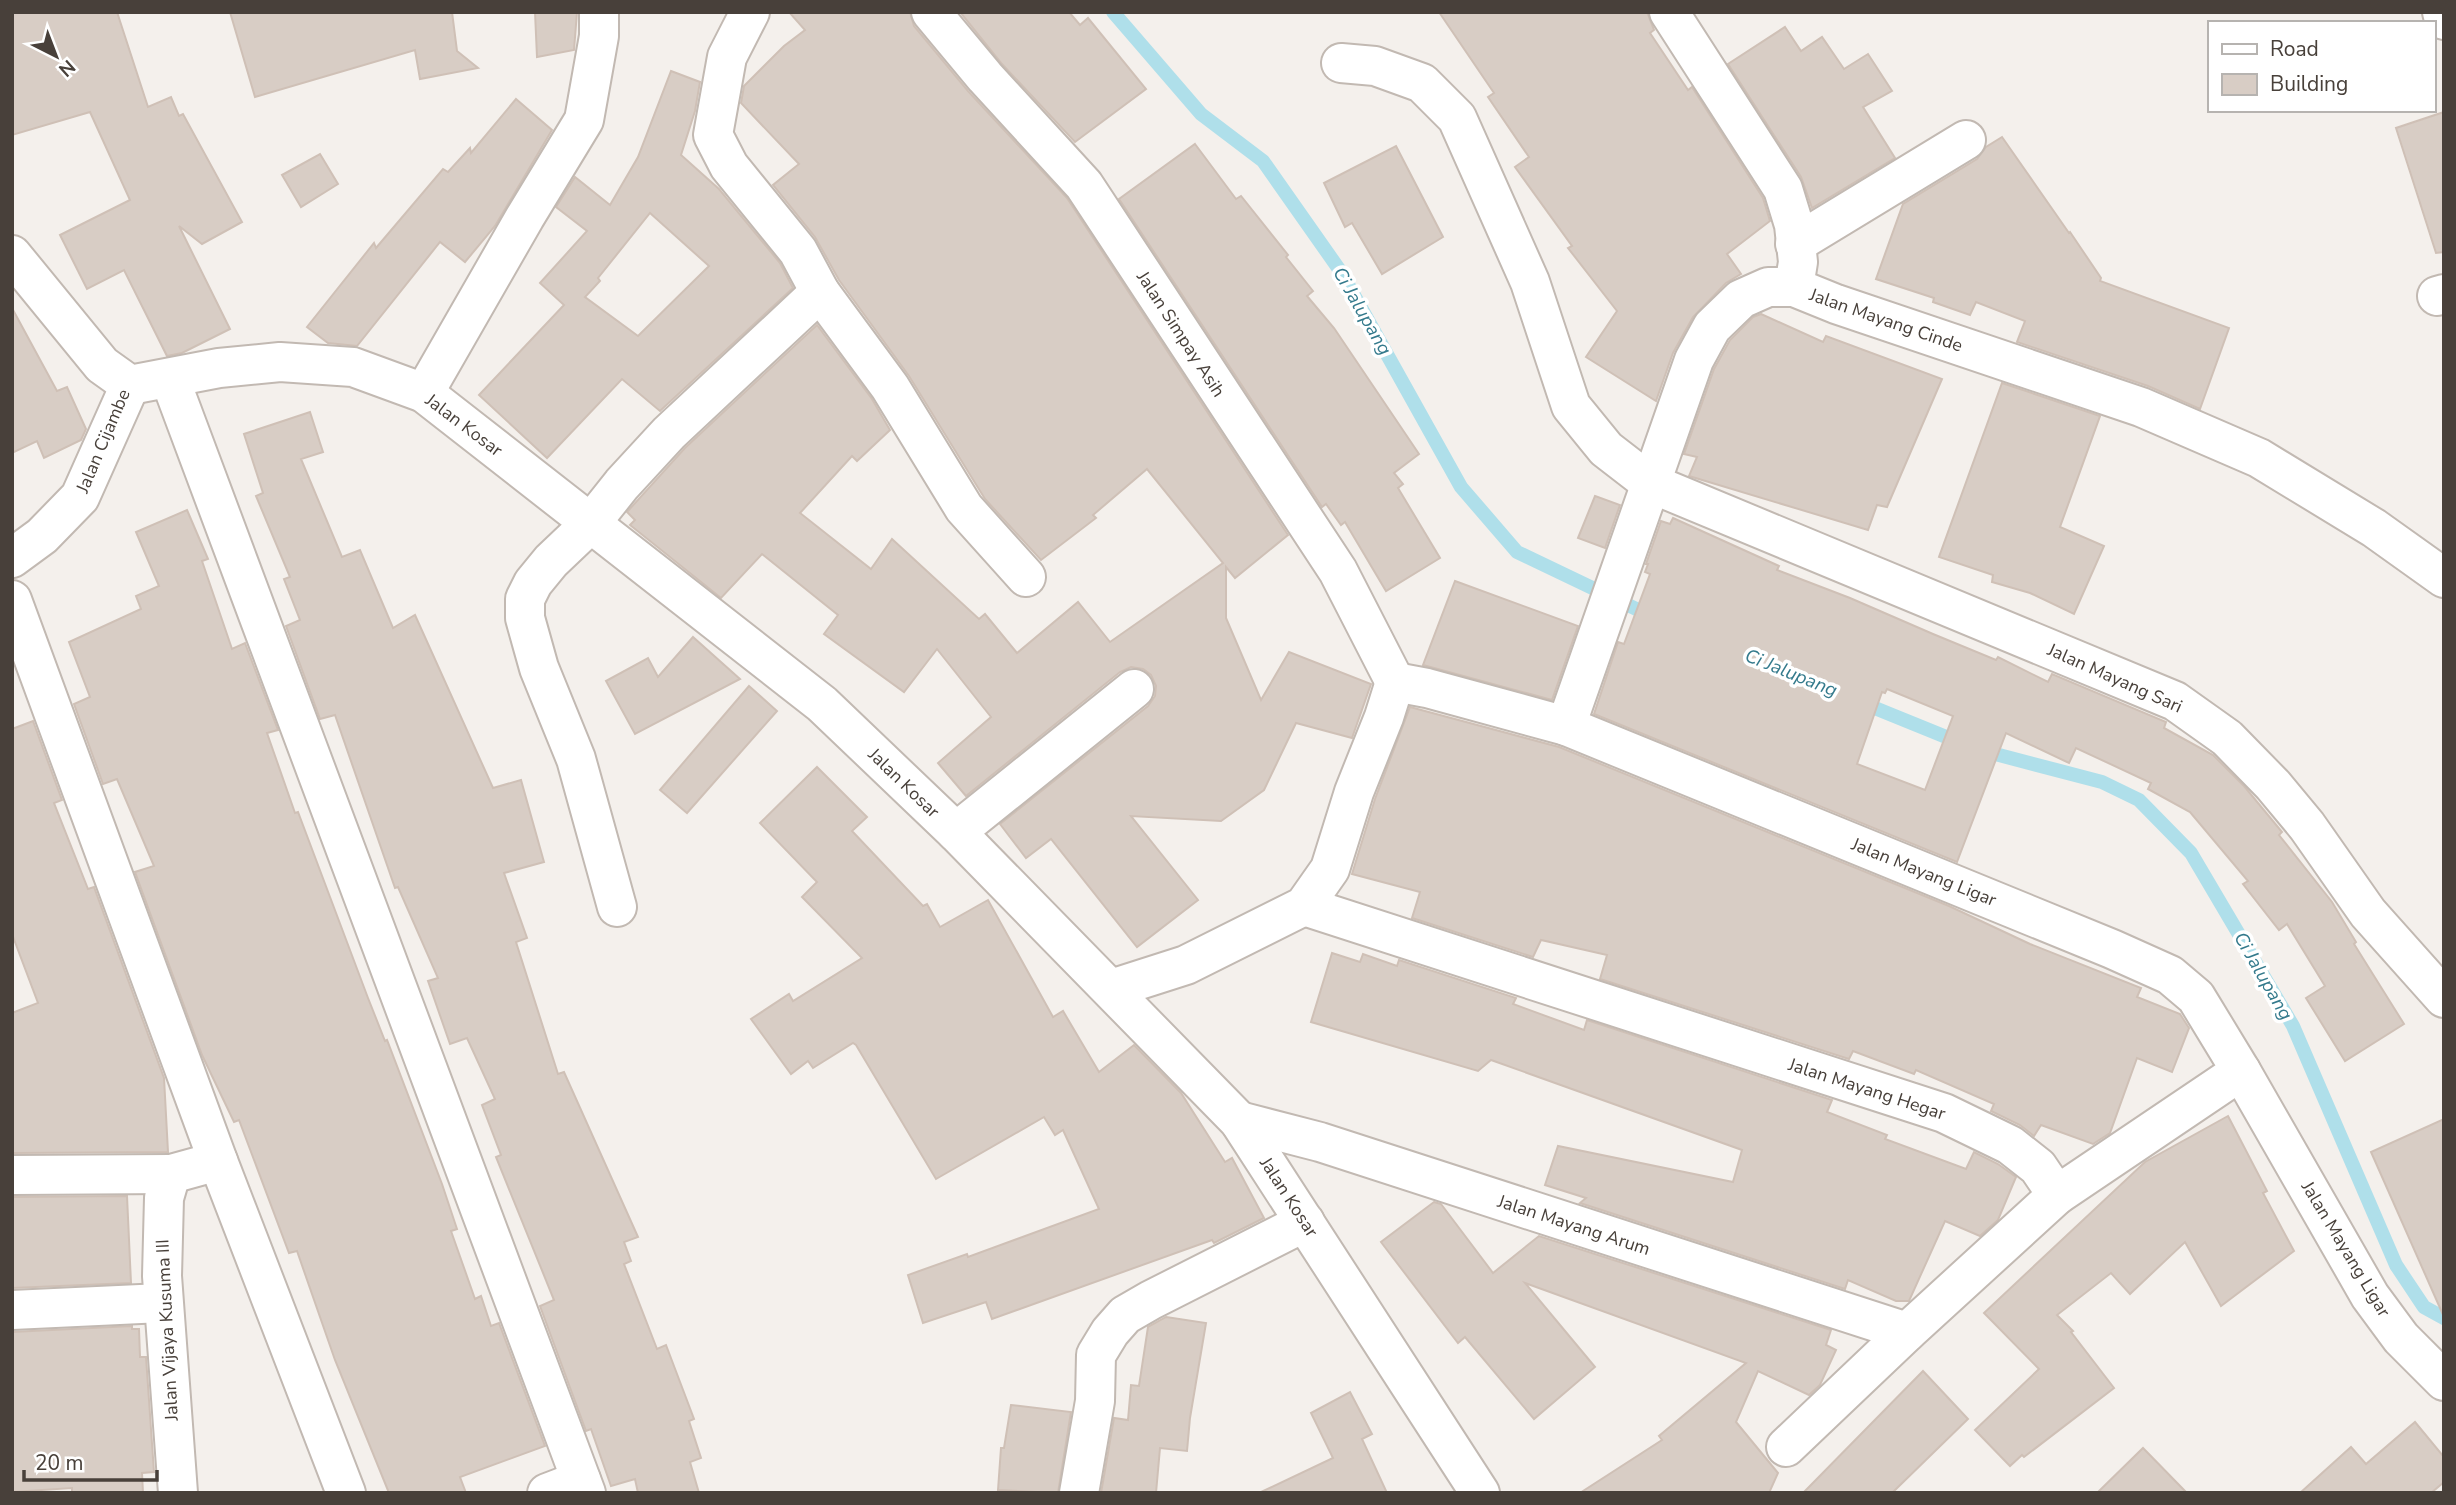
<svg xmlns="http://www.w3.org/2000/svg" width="2456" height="1505" viewBox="0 0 2456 1505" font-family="'Nunito Sans',sans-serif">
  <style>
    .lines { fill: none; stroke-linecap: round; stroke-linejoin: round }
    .stream { stroke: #afdfea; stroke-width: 14 }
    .building { fill: #d8cdc5; stroke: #cfc0b6; stroke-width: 2; fill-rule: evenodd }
    .minor-casing { stroke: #c2b9b2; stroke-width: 42 }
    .tertiary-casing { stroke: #c2b9b2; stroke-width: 42 }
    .minor { stroke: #fff; stroke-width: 38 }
    .tertiary { stroke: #fff; stroke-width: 38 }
    .labels { text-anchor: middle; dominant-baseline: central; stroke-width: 7; stroke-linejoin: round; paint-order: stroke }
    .street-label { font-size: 18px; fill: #48403a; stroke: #fff }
    .water-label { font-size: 19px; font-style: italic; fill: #347a8c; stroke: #fff }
  </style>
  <rect width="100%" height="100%" fill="#f4f0ec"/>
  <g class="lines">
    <g class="stream">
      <path d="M1113,12l88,102 62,47 78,111 120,215 56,65 136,65"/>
      <path d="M1860,702l101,41"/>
      <path d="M1980,750l122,32 37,18 52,53 102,173 103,239 28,42 20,11"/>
    </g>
  </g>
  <g class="building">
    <path d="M12,12h105l31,95 23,-10 8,19 4,-2 59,108 -40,22 -23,-18 51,103 -48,24 -15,3 -43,-86 -37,19 -27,-54 70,-35 -40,-88 -78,23z"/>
    <path d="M230,12h222l5,39 21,17 -58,11 -5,-29 -160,47z"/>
    <path d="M535,12h42l-3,38 -37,7z"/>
    <path d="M789,12h121l4,14 54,65 99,107 221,337 -53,43 -9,-11v51l35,82 28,-48 82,32 -19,54 -56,-15 -32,67 -43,31 -90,-5 67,84 -61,47 -86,-108 -25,19 -26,-34 148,-118 7,-10 1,-10 -5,-11 -8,-6 -12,-2 -11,5 -154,124 -28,-33 53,-46 -54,-68 -33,43 -80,-58 14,-19 -76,-61 -41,44 -91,-73 5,-5 -8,-8 58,-64 132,-123 55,74 18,31 -33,31 -5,-5 -52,57 71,56 21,-30 87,80 6,-5 32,39 61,-51 32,40 113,-79 -76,-94 -54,46 3,3 -55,42 -56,-61 -76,-123 -70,-96 -24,-43 -42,-52 26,-21 -58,-61 3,-17 40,-40 21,-16z"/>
    <path d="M960,12h109l11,13 8,-7 58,71 -71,53 -74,-79z"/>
    <path d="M1439,12h208l7,18 -4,3 38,57 4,-3 71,111 7,23 -43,33 14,20 -15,9 -33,34 -20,36 -17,48 -70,-44 31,-46 -49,-63 4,-2 -57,-79 14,-10 -41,-60 6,-4z"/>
    <path d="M1785,27l16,24 21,-14 22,32 24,-15 24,37 -29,16 32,51 -83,50 -11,-31 -73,-113z"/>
    <path d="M671,71l29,11 -5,29 -14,44 38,34 61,74 13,25 -133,123 -38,-32 -75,79 -68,-63 85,-90 -24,-22 47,-52 -31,-24 19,-30 35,28 28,-48zM650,213l59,53 -71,70 -53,-39 15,-16 -2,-3z"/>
    <path d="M516,99l36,31 -57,96 -30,36 -25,-20 -83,104 -29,-3 -21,-16 67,-84 2,5 67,-79 5,3 22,-24 1,5z"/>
    <path d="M2444,112v140l-8,1 -40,-125z"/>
    <path d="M2002,137l67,96 1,-1 31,46 -1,3 129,47 -29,81 -52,-23 -131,-44 8,-21 -49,-19 -6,13 -37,-13 1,-4 -58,-19 27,-75 74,-45 9,-12z"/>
    <path d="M1195,144l41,55 5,-3 47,59 -2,2 27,34 -6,5 27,32 85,126 -25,19 9,11 -5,4 42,70 -54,33 -41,-69 -4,3 -15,-21 -4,3 -203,-308z"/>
    <path d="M1396,146l47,91 -61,37 -30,-51 -7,4 -21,-44z"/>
    <path d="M320,154l18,30 -37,23 -19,-32z"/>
    <path d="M12,308l45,83 10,-4 19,42 -5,11 -37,18 -7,-17 -25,12z"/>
    <path d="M1761,314l62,28 3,-6 116,43 -55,128 -10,-2 -9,25 -179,-54 8,-19 -13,-3 30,-85 16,-29 23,-23z"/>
    <path d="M2002,383l98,33 -40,111 44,19 -30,68 -44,-21 -38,-11 1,-7 -54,-18z"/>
    <path d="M310,412l13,40 -22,7 41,98 18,-7 33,78 22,-13 78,173 28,-8 23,82 -40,11 23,65 -11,4 42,132 6,-2 74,165 -14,5 7,19 -7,3 33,85 9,-4 28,74 -5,2 12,37 -11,4 9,31h-61l-3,-14 -24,7 -20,-57 -5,2 -46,-125 14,-6 -58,-143 5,-2 -19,-50 13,-6 -28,-61 -17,6 -22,-63 10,-3 -40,-91 -3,1 -60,-173 -15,4 -34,-93 14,-6 -16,-41 6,-2 -34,-81 7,-3 -19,-59z"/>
    <path d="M1595,496l25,9 -15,43 -27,-10z"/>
    <path d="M187,510l21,49 -6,2 30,88 13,-6 33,87 -11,3 28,80 3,-1 70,186 17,43 2,-1 55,144 15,45 -6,2 24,68 6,-3 10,30 8,-3 46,123 -85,31 6,16h-77l-54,-133 -38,-109 -8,2 -50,-133 -5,2 -32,-67 -67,-183 19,-6 -37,-87 -14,5 -29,-80 16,-7 -21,-55 72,-33 -5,-13 23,-10 -23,-54z"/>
    <path d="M1673,518l106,48 -2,4 73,28 83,36 63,26 2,-3 50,25 4,-8 114,48 -2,6 49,27 31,31 38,46 -3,3 53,67 24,40 -2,2 50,80 -59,37 -39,-63 19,-12 -38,-62 -8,6 -36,-46 5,-3 -58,-69 -42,-23 3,-6 -75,-35 -7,15 -63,-30 -49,129 -363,-148 24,-72 6,2 26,-70 -5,-2 3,-8h-2l15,-43 9,3zM1887,689l66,27 -28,74 -68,-26 25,-72 3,1z"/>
    <path d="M1455,581l123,45 -26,74 -129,-35z"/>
    <path d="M693,637l47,42 -105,55 -29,-53 42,-23 10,19z"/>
    <path d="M749,686l28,25 -90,102 -27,-23z"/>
    <path d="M1410,707l149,40 390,159 81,38 111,44 -4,9 43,17 9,14 -17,44 -35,-14 -27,75 -17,11 -52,-19 -7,11 -14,-11 -29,-14 3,-7 -78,-34 -2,4 -61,-23 -4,8 -249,-80 7,-24 -66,-15 -8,17 -121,-39 8,-26 -68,-18 23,-75z"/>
    <path d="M33,721l29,79 -8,3 34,86 6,-2 70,191 4,74 -156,1v-140l26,-10 -26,-69v-205z"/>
    <path d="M817,767l50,50 -15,14 71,75 4,-2 13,23 48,-27 65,117 10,-6 36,61 35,-27 47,48 44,69 7,-4 32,60 -50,25 -2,-3 -220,79 -6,-17 -63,21 -15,-48 59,-21 1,3 131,-48 -36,-79 -8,5 -11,-18 -108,62 -80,-134 -3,-2 -40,25 -5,-7 -17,13 -40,-55 38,-25 4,7 69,-43 -60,-61 15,-15 -57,-59z"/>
    <path d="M1332,953l28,9 3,-8 34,12 2,-6 117,38 -3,6 71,26 3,-10 245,80 -5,12 60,23 -2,4 81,30 8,-17 24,12 18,13 -18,43 -18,16 -35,-15 -36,80h-13l-48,-21 -3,9 -265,-86 6,-5 -41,-13 13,-39 175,36 9,-32 -251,-90 -13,11 -167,-49z"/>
    <path d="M2228,1116l39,75 -4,2 31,58 -73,55 -36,-64 -55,52 -19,-21 -54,42 16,16 -2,1 43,56 -90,69 -2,-2 -12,11 -35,-36 64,-61 -55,-56 161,-151z"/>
    <path d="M2444,1119v198l-73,-165z"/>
    <path d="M127,1196l4,87 -119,5v-91z"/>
    <path d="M1434,1202l7,2 52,69 46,-37 292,94 -5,15 10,5 -16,35 -11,10 -51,-24 -22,51 42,51 -9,20h-189l82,-53 -3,-4 87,-73 -221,-80 70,84 -61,52 -69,-82 -7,6 -77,-101z"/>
    <path d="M1166,1317l40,6 -16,95 -3,33 -27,-3 -4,45h-55l13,-75 14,2 3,-35 8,1 9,-59z"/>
    <path d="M132,1326v3h7l1,28h6l8,115 -12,1 1,20h-71v-5l-60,4v-160z"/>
    <path d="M1923,1371l45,48 -76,74h-89z"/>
    <path d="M1350,1392l22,42 -10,5 25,54h-128l74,-35 -22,-45z"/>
    <path d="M1011,1405l60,7 -13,81 -60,-3 3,-42h3z"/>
    <path d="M2415,1422l29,35v25l-13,11h-131l51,-46 15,17z"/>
    <path d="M2143,1448l44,45h-90z"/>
  </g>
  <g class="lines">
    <g class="minor-casing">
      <g id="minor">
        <path d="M750,12l-23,45 -14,78 16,31 69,85 22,41 70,95 74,121 62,69"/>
        <path d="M931,12l54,65 99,108 254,386 57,111"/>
        <path d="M1669,12l114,177 11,36 4,37 -4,25"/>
        <path d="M2442,12l2,8"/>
        <path d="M1341,63l34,3 47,17 35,35 73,164 41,124 35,43 44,34 525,218 52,37 46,47 34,41 61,87 76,85"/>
        <path d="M1795,244l171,-104"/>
        <path d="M2437,296l7,-2"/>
        <path d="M170,379l416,1114"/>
        <path d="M424,393l101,-176 59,-97 15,-84v-24"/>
        <path d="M12,558l30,-22 38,-39 50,-112"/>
        <path d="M12,600l206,561 128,332"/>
        <path d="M1395,682l32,6 139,38 546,223 58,26 26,22 45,74 -184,124"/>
        <path d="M1566,726l128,-366 18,-33 29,-28 27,-12h26l42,17 305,103 118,51 115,70 70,50"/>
        <path d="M956,832l178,-143"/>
        <path d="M1304,906l640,207 66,32 28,22 19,28 -150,137 -121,115"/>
        <path d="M617,907l-41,-148 -37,-91 -14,-50v-19l8,-16 18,-22 40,-38 31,-39 47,-51 151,-141"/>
        <path d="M1111,989l75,-24 118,-59 26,-37 24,-77 30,-75 11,-35"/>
        <path d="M2241,1071l129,225 31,42 43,43"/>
        <path d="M1239,1121l81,21 587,190"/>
        <path d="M12,1175l159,-1"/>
        <path d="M12,1310l150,-7"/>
        <path d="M178,1493l-16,-217 2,-78 7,-24 47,-13"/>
        <path d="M547,1493l34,-13"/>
        <path d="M1079,1493l16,-92 1,-46 14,-23 15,-17 26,-15 154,-78"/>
      </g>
    </g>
    <g class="tertiary-casing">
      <path id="tertiary" d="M12,255l90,110 28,20 89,-17 61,-6 73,5 71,26 398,311 134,128 283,289 241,372"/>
    </g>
    <use href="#minor" class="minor"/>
    <use href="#tertiary" class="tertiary"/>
  </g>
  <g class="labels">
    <g class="street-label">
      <text transform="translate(1886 320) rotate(19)">Jalan Mayang Cinde</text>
      <text transform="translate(1181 334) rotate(57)">Jalan Simpay Asih</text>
      <text transform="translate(464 425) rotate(37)">Jalan Kosar</text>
      <text transform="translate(103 441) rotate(-67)">Jalan Cijambe</text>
      <text transform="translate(2115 678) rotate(24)">Jalan Mayang Sari</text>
      <text transform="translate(904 783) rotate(44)">Jalan Kosar</text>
      <text transform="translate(1924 872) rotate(22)">Jalan Mayang Ligar</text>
      <text transform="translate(1867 1089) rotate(18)">Jalan Mayang Hegar</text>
      <text transform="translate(1289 1197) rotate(57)">Jalan Kosar</text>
      <text transform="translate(1574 1225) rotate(18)">Jalan Mayang Arum</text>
      <text transform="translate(2346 1249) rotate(59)">Jalan Mayang Ligar</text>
      <text transform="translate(167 1330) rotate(-93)">Jalan Vijaya Kusuma III</text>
    </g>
    <g class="water-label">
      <text transform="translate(1362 311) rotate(60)">Ci Jalupang</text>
      <text transform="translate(1791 673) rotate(22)">Ci Jalupang</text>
      <text transform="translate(2263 976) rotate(60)">Ci Jalupang</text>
    </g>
  </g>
  <rect width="2456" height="1505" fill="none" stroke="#48403a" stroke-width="28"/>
  <rect x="2208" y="21" width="228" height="91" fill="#ffffff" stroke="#b6b3b0" stroke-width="2"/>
  <rect x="2222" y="44" width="35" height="10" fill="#ffffff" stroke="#b6b3b0" stroke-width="2"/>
  <text x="2270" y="56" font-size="21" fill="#48403a">Road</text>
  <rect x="2222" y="74" width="35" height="21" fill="#d8cdc5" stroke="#b6b3b0" stroke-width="2"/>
  <text x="2270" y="91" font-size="21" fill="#48403a">Building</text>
  <g transform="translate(56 56) rotate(138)" stroke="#ffffff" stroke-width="5" paint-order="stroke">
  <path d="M0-5L12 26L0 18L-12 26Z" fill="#48403a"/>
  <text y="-10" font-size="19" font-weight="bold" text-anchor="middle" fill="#48403a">N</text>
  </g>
  <path d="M24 1470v10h133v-10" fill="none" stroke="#48403a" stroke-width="3.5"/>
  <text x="35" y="1470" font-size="21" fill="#48403a" stroke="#ffffff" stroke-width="5" paint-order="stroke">20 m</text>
</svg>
